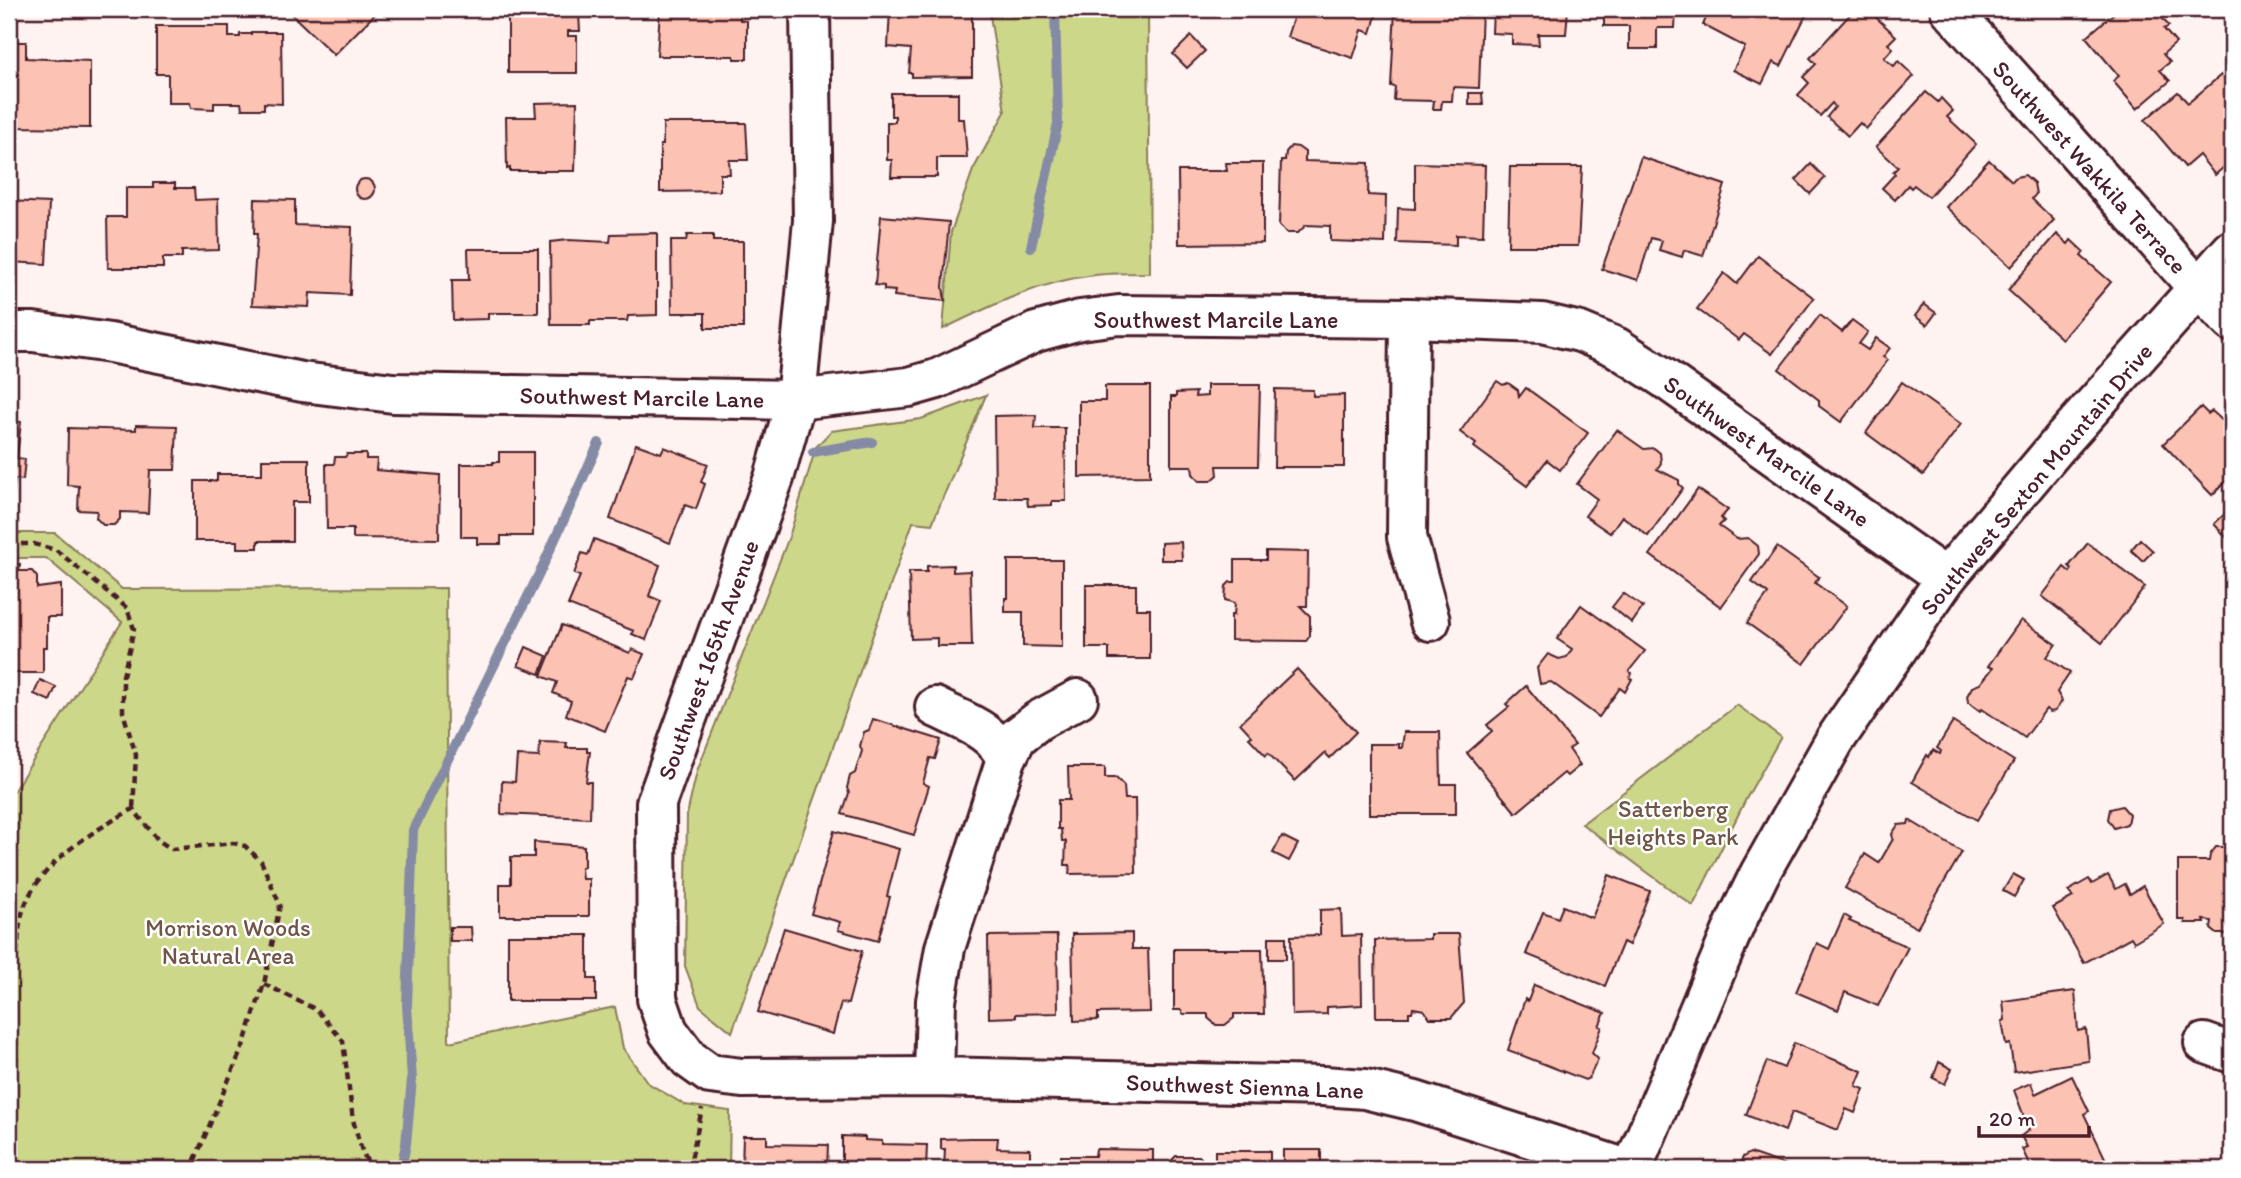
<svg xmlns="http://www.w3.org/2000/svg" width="2241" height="1178" viewBox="0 0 2241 1178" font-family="Itim,sans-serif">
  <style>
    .green { fill: #ccd78a; stroke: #8b7b5a; stroke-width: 2 }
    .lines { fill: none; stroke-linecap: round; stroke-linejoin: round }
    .stream { stroke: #858aa5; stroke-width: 10 }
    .building { fill: #fcc2b3; stroke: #4a1f2b; stroke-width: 2 }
    .minor-casing { stroke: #4a1f2b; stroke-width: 44 }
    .path { stroke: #4a1f2b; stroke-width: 4.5; stroke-dasharray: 7 5; stroke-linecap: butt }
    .minor { stroke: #fff; stroke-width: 38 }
    .labels { text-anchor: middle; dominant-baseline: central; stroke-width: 5; stroke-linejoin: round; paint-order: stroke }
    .street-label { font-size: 24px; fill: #4a1f2b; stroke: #fff }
    .park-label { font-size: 24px; fill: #715648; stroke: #fff }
  </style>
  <rect width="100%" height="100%" fill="#fef3f0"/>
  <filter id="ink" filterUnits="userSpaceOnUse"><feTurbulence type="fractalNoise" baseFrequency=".0143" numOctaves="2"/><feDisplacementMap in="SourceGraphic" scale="14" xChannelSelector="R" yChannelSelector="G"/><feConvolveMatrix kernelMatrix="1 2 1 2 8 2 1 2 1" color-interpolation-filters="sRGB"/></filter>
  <g filter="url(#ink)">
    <g class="green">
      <path d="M989,9h159l2,264c-18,0 -37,0 -55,2 -54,6 -103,30 -152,54l8,-97 22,-62 32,-58z"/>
      <path d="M986,395l-54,129 -19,-2 -181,510 -32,-26 -15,-40 2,-151 10,-44 92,-234 27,-90 15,-16 90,-12z"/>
      <path d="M9,533h46l67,56 324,-1 3,454 166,-35 8,41 25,35 37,22 45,6 -1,58h-720v-371l113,-176 -76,-64h-37z"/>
      <path d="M1737,705l44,32 -35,62 -53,107 -111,-82z"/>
    </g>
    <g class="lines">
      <g class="stream">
        <path d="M1031,247l27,-124 -3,-114"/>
        <path d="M813,452l59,-10"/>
        <path d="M401,1169l5,-25 6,-65 -5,-73 6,-176 126,-256 60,-131"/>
      </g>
    </g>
    <g class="building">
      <path d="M286,9h94l-46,46z"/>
      <path d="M508,9h77v5h-6l1,17h-12v5h9v37h-69z"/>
      <path d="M660,9h80v11l7,1v38h-13v-3h-77z"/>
      <path d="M890,9h82v67l-60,1v-4h-3l2,-24 -23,-2z"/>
      <path d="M1296,9h82l-7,24 -9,-3 -9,28 -66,-21z"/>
      <path d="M1395,9l46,2v-2h41l-3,79 -26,-1 -1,14h-10l-1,8h-8l1,-8 -40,-1 1,-13 -4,-1z"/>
      <path d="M1493,9h75l-2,25h-28l1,11 -27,-1v-10l-20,-1z"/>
      <path d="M1604,9h72l-1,19h-18v21h-28v-23h-25z"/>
      <path d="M1710,9h99l-28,57 -8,-4 -11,22 -29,-14 12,-23 -42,-22z"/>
      <path d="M1855,9h12l29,27 -8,8 5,4 -9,10 10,8 4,-5 16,15 -48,53 -6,-6 -12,13 -21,-19 8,-10 -3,-4 -12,13 -22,-21 11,-12 -6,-6 13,-13 -6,-6z"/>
      <path d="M2119,9h27l4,4 4,-4 15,17 -5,3 12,14 -13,11 7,8 -10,8 10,11 -33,28 -24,-28 6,-5 -33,-39z"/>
      <path d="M156,26h73v11h11v-3h11v-2h30l1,72 -18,-1v6h-22l-1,-6h-27v6l-23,-1 -1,-5h-22v-29h-12z"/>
      <path d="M1191,36l14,15 -18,17 -14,-14z"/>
      <path d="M9,42h17v16l64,3v67l-81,-1z"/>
      <path d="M2221,75l4,5 4,-4 3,4v87l-5,5 -3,-5 -9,8 -16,-20 -14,12 -40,-47 33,-28 10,11z"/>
      <path d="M1926,92l12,10 3,-4 12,13 -6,6 29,27 -47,53 -15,-12 -3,3 -3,-3 -13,15 -13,-12 13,-14 -2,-2 5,-5 -22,-20z"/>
      <path d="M891,93h67v26h6l3,39h-30v19h-46l1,-17h-5v-38h8v-6h-4z"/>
      <path d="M1469,93h13l1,12h-14z"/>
      <path d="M577,102l-2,69h-65v-3l-3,1 -1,-52h30l-1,-14z"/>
      <path d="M663,123h83l2,37h-19l1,14h-10v17l-60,1v-47h3z"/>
      <path d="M1291,146l7,1 7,5v9l64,2 -1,32 18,1 -1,47 -55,-2v-15l-24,-1 -8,8h-11l-8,-7 2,-65h4l1,-9z"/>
      <path d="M1641,157l84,28 -22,71 -19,-6 -2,7 -23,-7 3,-9 -11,-3 -13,42 -36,-11z"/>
      <path d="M1989,160l23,21 4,-4 9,-2 9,8 2,11 -4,5 22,21 -43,47 -65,-60z"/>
      <path d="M1226,163h37v80l-84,1 -1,-73h49z"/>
      <path d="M1415,163l70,2 -2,71 -27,-1v10l-59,-2 1,-35 17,1z"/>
      <path d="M1811,164l14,14 -15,16 -14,-14z"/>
      <path d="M1510,167h72l-4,79h-70z"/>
      <circle cx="365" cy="189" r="10"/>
      <path d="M153,183h22v5h19l1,12 23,-1 1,51 -37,1v7h-19v10h-55l-1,-51h19v-29h27z"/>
      <path d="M255,199l40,1v25l57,2 -2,68 -40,-2 -1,14 -57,-2 5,-71h-3z"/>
      <path d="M9,201l40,2 -3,61 -37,-2z"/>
      <path d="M881,216l68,6 -6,65 2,14 -51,-5 1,-5 -11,-1v-4l-9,-1z"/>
      <path d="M657,233v82l-29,1 -1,5h-37v4h-39l-1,-83 18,-2 42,2 1,-8z"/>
      <path d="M2057,234l11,10 3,-4 13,12 -3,4 30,26 -49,57 -54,-49z"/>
      <path d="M687,235h26v6h30v87h-38v-15h-33l-1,-72h15z"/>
      <path d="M468,249h70v64h-50v6l-35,1 -1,-40h17z"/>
      <path d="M1758,256l56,42 -42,56 -28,-20 -5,6 -42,-31 27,-36 13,11z"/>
      <path d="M1924,304l12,9 -9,12 -12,-9z"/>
      <path d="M1820,315l22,17 10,-12 16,12 -9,12 9,6 8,-12 14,10 -7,9 5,3 -47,62 -22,-16v-6l-40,-31z"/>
      <path d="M1497,381l6,4 5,-2 10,7 1,7 7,-9 62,45 -28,37 -13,-10 -20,26 -53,-39 2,-3 -16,-12z"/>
      <path d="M1902,382l59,42 -38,51 -57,-42z"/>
      <path d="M1207,385h53l-2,81h-41l1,9 -7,6h-12l-6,-7 -1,-8h-21v-69h5v-4l20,-1 -1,5 12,-1z"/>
      <path d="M1105,386h45v90l-71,1v-76h26z"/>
      <path d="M1275,389l38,1v6l31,-1v72h-70z"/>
      <path d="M2201,407l7,7 4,-3 11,10 2,-2 7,7v52l-1,-1 -19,18 -49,-51z"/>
      <path d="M1036,415l-1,13h30l1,73h-14v4l-24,1 -1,-8h-32l-1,-82z"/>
      <path d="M9,420l12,2 -4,36 8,1 -2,21 -8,-1 -5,42z"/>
      <path d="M136,425l41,1 -2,44h-25l-2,43 -28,-1v7l-6,6h-11l-7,-7 1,-7 -19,-1 1,-24 -12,-1 1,-57 68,2z"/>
      <path d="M1617,430l27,19 10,-1 6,5 1,10 -4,6 22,11v4l4,4 -35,48 -26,-20 -12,17 -25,-17 12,-17 -20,-15z"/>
      <path d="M636,444l25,9 3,-6 44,17 -7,18 4,2 -9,25 -11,-4 -15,38 -60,-24z"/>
      <path d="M499,452h34v84h-32v8h-24v-7h-16v-73h32v-2h6z"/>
      <path d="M347,454h19v5h11l-1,11 64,5 -1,64 -86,-1v-9h-26l-1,-65h8l1,-7h10z"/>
      <path d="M262,459h47v43h-17v39h-34v7h-21v-7h-42v-60h22v-7h45z"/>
      <path d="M1698,489l30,21 -7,8 3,3 -5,5 18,13 11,-1 10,8 1,8 -38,53 -71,-52z"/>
      <path d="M2232,507v36l-18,-19z"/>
      <path d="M594,539l66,26 -11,31 12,5 -15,39 -14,-6 2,-3 -66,-26 12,-29 -6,-2 8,-21 6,2z"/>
      <path d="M2140,539l13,12 -10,10 -12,-11z"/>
      <path d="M1181,542l1,18h-21v-17z"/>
      <path d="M2088,543l57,44 -43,56 -60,-47 22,-29 6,5 2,-3 -3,-3z"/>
      <path d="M1777,547l42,30 -4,6 32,23 -43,58 -57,-41 21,-29 -16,-12z"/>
      <path d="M1266,551l42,1 -1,54h-7l10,10v20l-4,5 -75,-1v-25h3l1,-12 -10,-3 1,-14 4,-4h5v-22h31z"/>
      <path d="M1008,560h54v87l-39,-1v-34h-18v-14h3z"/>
      <path d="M9,564h11l-1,7h13l5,6v11l24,-3v32h-14v30h-4v26h-34z"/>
      <path d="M953,565v7l17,-1 2,75h-35v-8l-26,1 -2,-67h18v-6z"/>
      <path d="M1086,585h50v24h14v50h-41v-11h-23z"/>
      <path d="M1623,593l20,14 -11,16 -20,-16z"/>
      <path d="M1581,605l64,46 -16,20 3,3 -2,4 2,1 -7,13 -5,-4 -21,29 -48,-35 -11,2 -3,-16 11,-14 11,5 8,-2 5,-8 -15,-10z"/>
      <path d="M2021,620l35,24 -9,13 23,16 -13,19 5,9 -7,10 -5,1 -4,-3 -21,29 -43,-29 -2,2 -12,-9 -1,-6 5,-9 8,-3 13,-16 -5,-2z"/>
      <path d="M562,625l68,28 2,-4 12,5 -10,24 -6,-2 -23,55 -39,-16 5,-14 -18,-8 4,-11 -16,-6z"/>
      <path d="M526,647l21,9 -7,18 -22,-8z"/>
      <path d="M1297,669l59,63 -26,26 -5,-5 -30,28 -27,-28 -2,3 -17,-18 3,-2 -12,-13z"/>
      <path d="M40,680l16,7 -6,14 -16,-7z"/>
      <path d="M1526,686l49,59 -6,4 11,16 -13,11 -3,-3 -48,40 -49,-60 25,-22 -5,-6 22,-18 -3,-3z"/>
      <path d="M873,719l68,21 -6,19 -5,-1 -7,25 6,3 -15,49 -72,-21 7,-21 -2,-5 3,-12 5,-3 7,-22 -2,-5 4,-14 5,-2z"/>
      <path d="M1953,722l61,39 -37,59 -65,-38 15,-27 2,2 4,-7 7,4 1,-3 -4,-3z"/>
      <path d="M1404,732h36l1,52h15v30h-87v-70h30v4h3z"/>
      <path d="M540,742l27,1 -1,5h21v4h3l-4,30h5l-1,36 -89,-4 1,-33 13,1 2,-26 22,1z"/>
      <path d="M1068,767h37v11h11l8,8 1,13h10l1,74 -67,1 1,-9h-5l1,-24h-4l-1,-12h-3v-29h11z"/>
      <path d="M2122,806l7,8 -2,10 -13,4 -6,-9 2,-10z"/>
      <path d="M1909,820l53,32 -45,76 -72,-40 20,-34 14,9 14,-24 -1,-5 6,-9 10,-1z"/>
      <path d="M834,831l65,18 -12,47 3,1 -12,44 -40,-11 2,-8 -29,-8z"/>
      <path d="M1282,836l16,8 -9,17 -16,-8z"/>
      <path d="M534,842l50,4v21l-3,1 1,11h7v37h-89v-32h11v-27h23z"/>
      <path d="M2216,847h16v75l-1,7 -4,5h-10l-6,-5 1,-8 -8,-1 1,3h-20v-3h-7v-59h31l1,-6z"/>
      <path d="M2013,874l11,6 -10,17 -11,-6z"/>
      <path d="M1609,875l41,16 -21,54 -6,-3 -18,44 -79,-32 17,-42 15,6 5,-12 29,12z"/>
      <path d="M2108,875l8,14 9,-5 5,10 13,-8 21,38 -30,18 -3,-5 -47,26 -31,-55 20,-11 -5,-6 21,-12 3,5z"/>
      <path d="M1341,909l1,27 19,-1 1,70 -35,2v7l-35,1 -1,-79 29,-1v-25z"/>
      <path d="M1844,915l7,4 -2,2 59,26 -30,59 -33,-14 -7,18 -42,-18 21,-49 12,6z"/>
      <path d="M450,927h21l1,14h-22z"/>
      <path d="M784,928l78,23 -14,53 -7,-1 -8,31 -75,-22z"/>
      <path d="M1132,933v16h16l2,63 -52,1v7l-24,1 -2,-87z"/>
      <path d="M1430,934h29l5,69 -13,15h-21l-6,-8 -11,-2 -1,4h-3v5h-33l-1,-77 55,-1z"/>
      <path d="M508,935h80v44h8v22h-88z"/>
      <path d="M1057,935l1,78 -42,1v3l-27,1 -1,-82z"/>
      <rect x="1269" y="937" width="17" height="22"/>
      <path d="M1174,949h88l2,65h-30v4l-9,7h-9l-8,-7v-4h-25l-2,-4h-7z"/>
      <path d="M1534,985l71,28 -6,13 3,1 -10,26 6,6 -9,19 -4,2 -77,-30 17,-51 3,2z"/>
      <path d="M2075,991l3,40 8,-2 3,32 -75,11 -4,-28 -4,1 -4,-24 3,-1 -2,-19z"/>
      <path d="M1794,1043l68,28 -6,15 8,3 -9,24 -9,-4 -8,21 -46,-18 -7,19 -39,-16 21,-54 17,7z"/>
      <path d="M1939,1062l13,7 -7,15 -12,-6z"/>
      <path d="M2072,1076l17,35 -5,3 22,46 -20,9h-47l-2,-3 -6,2 -9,-19 5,-2 -6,-11 8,-6 -15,-40 17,-7 4,11z"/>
      <path d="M743,1136h24v8l61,1 -1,24h-85z"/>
      <path d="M842,1136l23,1v3l17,1v3l45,1 -1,24h-84z"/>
      <path d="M970,1138h28l-1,10 33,1v20h-86l1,-20h-4v-10z"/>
      <path d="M1096,1149l57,1v19h-92v-13h34z"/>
      <rect x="1283" y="1150" width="38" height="19"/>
      <path d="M1215,1151h55v18h-101l-3,-3 10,-10h23l4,4h12z"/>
      <path d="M1750,1153l47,16h-59l5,-12z"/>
      <path d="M2137,1160l41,9h-43z"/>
    </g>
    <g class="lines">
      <g class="minor-casing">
        <g id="minor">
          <path d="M810,9l3,212 -17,179 -22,78 -118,325 1,196 11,32 21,28 21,15 32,4 192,-1 389,9 42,3 50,12 212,68"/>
          <path d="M1950,9l249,280 33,33"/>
          <path d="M1409,318l-2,219 23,84"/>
          <path d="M9,332h24l77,11 192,39 91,11 403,7 113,-13 28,-8 99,-47 44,-12 39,-5 290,3 133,5 38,9 36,15 48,31 282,200"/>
          <path d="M935,707c27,14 59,23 71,52"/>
          <path d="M2204,1043l28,10"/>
          <path d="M934,1077l2,-76 9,-53 61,-189 11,-22 22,-17 39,-21"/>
          <path d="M1632,1169l104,-247 24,-49 75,-133 111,-162 113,-134 173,-194"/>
        </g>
      </g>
      <g class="path">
        <path d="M9,544h25l22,6 71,58 7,21 -11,47v36l13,43 -3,54"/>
        <path d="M9,976c12,-19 7,-41 13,-62 14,-50 70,-82 111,-105l26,32 13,8 61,-6 12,3 16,15 19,44 -16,79 -21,62 -52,123"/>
        <path d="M264,984l53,26 26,31 10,79 9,31 9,18"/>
        <path d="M689,1169l13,-60"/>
      </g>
      <use href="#minor" class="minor"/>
    </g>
  </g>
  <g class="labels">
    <g class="street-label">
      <text transform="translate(2090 167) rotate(48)">Southwest Wakkila Terrace</text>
      <text x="1216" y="319">Southwest Marcile Lane</text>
      <text transform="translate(642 397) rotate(1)">Southwest Marcile Lane</text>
      <text transform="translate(1767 451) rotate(35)">Southwest Marcile Lane</text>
      <text transform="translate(2036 479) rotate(-50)">Southwest Sexton Mountain Drive</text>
      <text transform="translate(708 660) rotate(-70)">Southwest 165th Avenue</text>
      <text transform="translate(1245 1086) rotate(2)">Southwest Sienna Lane</text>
    </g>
    <g class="park-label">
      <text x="1673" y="808">Satterberg<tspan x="1673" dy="28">Heights Park</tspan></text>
      <text x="228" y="927">Morrison Woods<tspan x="228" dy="28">Natural Area</tspan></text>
    </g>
  </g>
  <rect width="2241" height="1178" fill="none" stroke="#fff" stroke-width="35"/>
  <rect x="18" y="18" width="2206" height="1143" fill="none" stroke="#4a1f2b" stroke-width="2.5" filter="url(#ink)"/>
  <path d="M1979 1126v10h110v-10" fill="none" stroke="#4a1f2b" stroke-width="3.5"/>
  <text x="1989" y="1126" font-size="21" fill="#4a1f2b" stroke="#ffffff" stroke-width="5" paint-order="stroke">20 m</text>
</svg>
